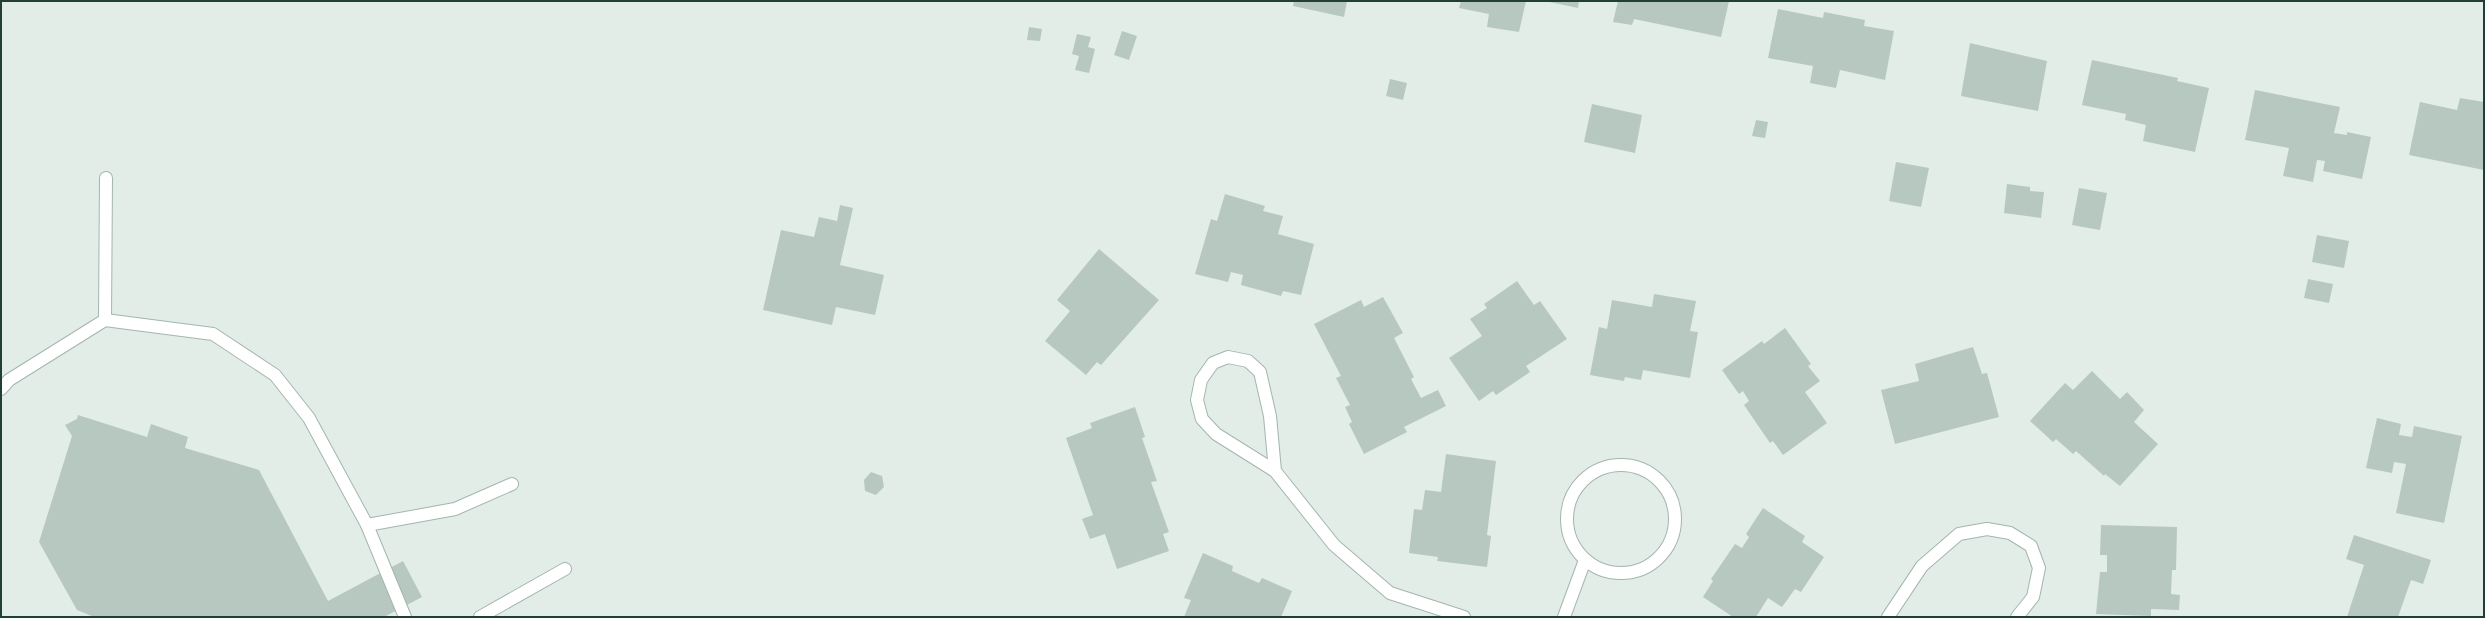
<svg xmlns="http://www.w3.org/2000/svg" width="2485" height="618" viewBox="0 0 2485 618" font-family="Jost,sans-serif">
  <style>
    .building { fill: #b7c8c1 }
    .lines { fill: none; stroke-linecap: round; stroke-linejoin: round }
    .lane-casing { stroke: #a4b5af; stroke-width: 14 }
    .street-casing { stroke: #a4b5af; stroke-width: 14 }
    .lane { stroke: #fff; stroke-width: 12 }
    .street { stroke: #fff; stroke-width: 12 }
  </style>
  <rect width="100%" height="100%" fill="#e2ede8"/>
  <g class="building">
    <path d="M1294,1h53l-3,16 -51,-11z"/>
    <path d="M1461,1h65l-7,31 -32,-5 2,-13 -30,-6z"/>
    <path d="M1545,1h34l-1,7z"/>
    <path d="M1618,1h111l-8,36 -87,-18 -2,6 -19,-3z"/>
    <path d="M1778,9l45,9 1,-6 41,8 -1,6 30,5 -9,49 -45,-10 -4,18 -26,-5 3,-17 -45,-8z"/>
    <path d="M1029,27l13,2 -2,12 -13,-1z"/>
    <path d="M1122,31l15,5 -8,24 -15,-5z"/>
    <path d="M1077,34l14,3 -3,10 7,2 -6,24 -14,-3 4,-14 -7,-2z"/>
    <path d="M1970,43l77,18 -9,50 -77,-15z"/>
    <path d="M2092,60l86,18 -1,3 32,7 -14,64 -52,-11 3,-16 -21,-5 1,-6 -44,-9z"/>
    <path d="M1390,79l17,4 -4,17 -17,-4z"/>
    <path d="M2255,90l85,17 -6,26 13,2v-3l24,5 -9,42 -39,-8 2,-10 -8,-1 -4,22 -30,-6 6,-28 -44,-8z"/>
    <path d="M2460,98l24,4v68l-75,-15 11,-53 37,8z"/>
    <path d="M1592,104l50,11 -7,38 -51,-11z"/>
    <path d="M1756,120l12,2 -3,16 -13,-2z"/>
    <path d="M1896,162l33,6 -8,39 -32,-6z"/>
    <path d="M2007,184l23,3v4l14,1 -3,26 -37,-5z"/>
    <path d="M2079,188l28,5 -7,37 -28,-5z"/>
    <path d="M1225,194l40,12 -2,5 20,5 -5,18 36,10 -13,51 -18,-4 -2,5 -40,-11 2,-10 -12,-3 -3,10 -33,-8 16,-55 6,2z"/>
    <path d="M840,205l13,3 -13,57 44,10 -9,40 -39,-8 -4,18 -69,-15 18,-80 33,7 5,-20 18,4z"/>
    <path d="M2317,235l32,6 -5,27 -32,-6z"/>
    <path d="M1099,249l60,51 -58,65 -4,-3 -11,13 -41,-34 25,-30 -13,-11z"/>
    <path d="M2308,279l25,5 -4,19 -25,-5z"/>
    <path d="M1517,281l17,24 6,-4 27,38 -41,27 4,6 -34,23 -3,-4 -14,10 -30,-43 33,-22 -12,-17 17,-11 -3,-4z"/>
    <path d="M1654,294l42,7 -6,30 8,1 -8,46 -47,-8 -2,10 -16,-3 -1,4 -34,-6 9,-48 8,2 5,-29 40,7z"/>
    <path d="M1383,297l20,36 -9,5 20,39 -3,2 10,19 17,-8 8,16 -42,21 3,5 -43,22 -15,-30 3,-2 -7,-15 5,-2 -14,-27 5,-2 -27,-52 47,-24 3,7z"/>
    <path d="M1785,328l26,36 -3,2 12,15 -15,11 22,31 -44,32 -10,-14 -3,2 -26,-38 5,-4 -6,-10 -4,3 -17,-24 40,-29 2,3z"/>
    <path d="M1973,347l9,27 5,-1 12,44 -104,27 -14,-54 38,-9 -4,-17z"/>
    <path d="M2092,371l28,28 7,-7 17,18 -10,12 24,22 -38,42 -15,-12 -1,2 -28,-25 -3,3 -17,-15 -3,3 -23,-21 35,-38 8,7z"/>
    <path d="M1135,407l10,30 -3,1 15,43 -6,1 18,50 -6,2 6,17 -52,18 -12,-35 -15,5 -8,-20 11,-4 -27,-77 26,-10 -2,-5z"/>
    <path d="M78,415l69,22 4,-13 37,13 -3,11 74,22 69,131 75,-40 19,36 -38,20h-290l-17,-7 -38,-68 33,-106 -7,-11 12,-6z"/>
    <path d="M2377,418l24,6 -2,11 13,2 2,-11 48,10 -18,87 -48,-10 10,-49 -12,-2 -2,11 -26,-5z"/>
    <path d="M1446,454l50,7 -9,74 4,1 -4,31 -50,-6 1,-4 -29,-4 5,-44 8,1 3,-20 16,2z"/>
    <path d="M871,472l11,4 2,11 -8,8 -11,-4 -1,-11z"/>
    <path d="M1763,508l42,28 -3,6 22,15 -23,35 -6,-3 -13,18 -14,-9 -12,19h-23l-30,-20 10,-16 -2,-2 24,-35 7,4 7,-11 -3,-3z"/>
    <path d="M2101,525l76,2 -1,43h-4l-1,24 9,1 -1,15 -28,-1v7l-55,-2 4,-42h7v-17h-7z"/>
    <path d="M2354,535l77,25 -8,24 -12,-4 -13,37h-51l17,-52 -18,-6z"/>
    <path d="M1203,553l30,13 -1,5 27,12 3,-5 30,13 -11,26h-97l7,-17 -7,-2z"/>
  </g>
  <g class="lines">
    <g class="lane-casing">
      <g id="lane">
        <path d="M105,320l108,14 62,41 34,43 58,107 88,-16 57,-25"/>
        <path d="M1,389l8,-9 96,-60 1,-142"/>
        <path d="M367,525l38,92"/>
        <path d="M480,617l85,-48"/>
      </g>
    </g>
    <g class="street-casing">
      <g id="street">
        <circle cx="1621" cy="519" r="54"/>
        <path d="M1275,471l-5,-55 -10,-44 -12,-11 -20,-4 -15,6 -12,17 -4,20 5,19 14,15 59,37 59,74 56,48 74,24"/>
        <path d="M1564,617l21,-57"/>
        <path d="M1888,617l34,-51 37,-32 28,-5 23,4 21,13 8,22 -6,29 -16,20"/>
      </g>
    </g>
    <use href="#lane" class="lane"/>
    <use href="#street" class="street"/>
  </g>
  <rect width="2485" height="618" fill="none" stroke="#213f37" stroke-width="4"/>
</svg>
